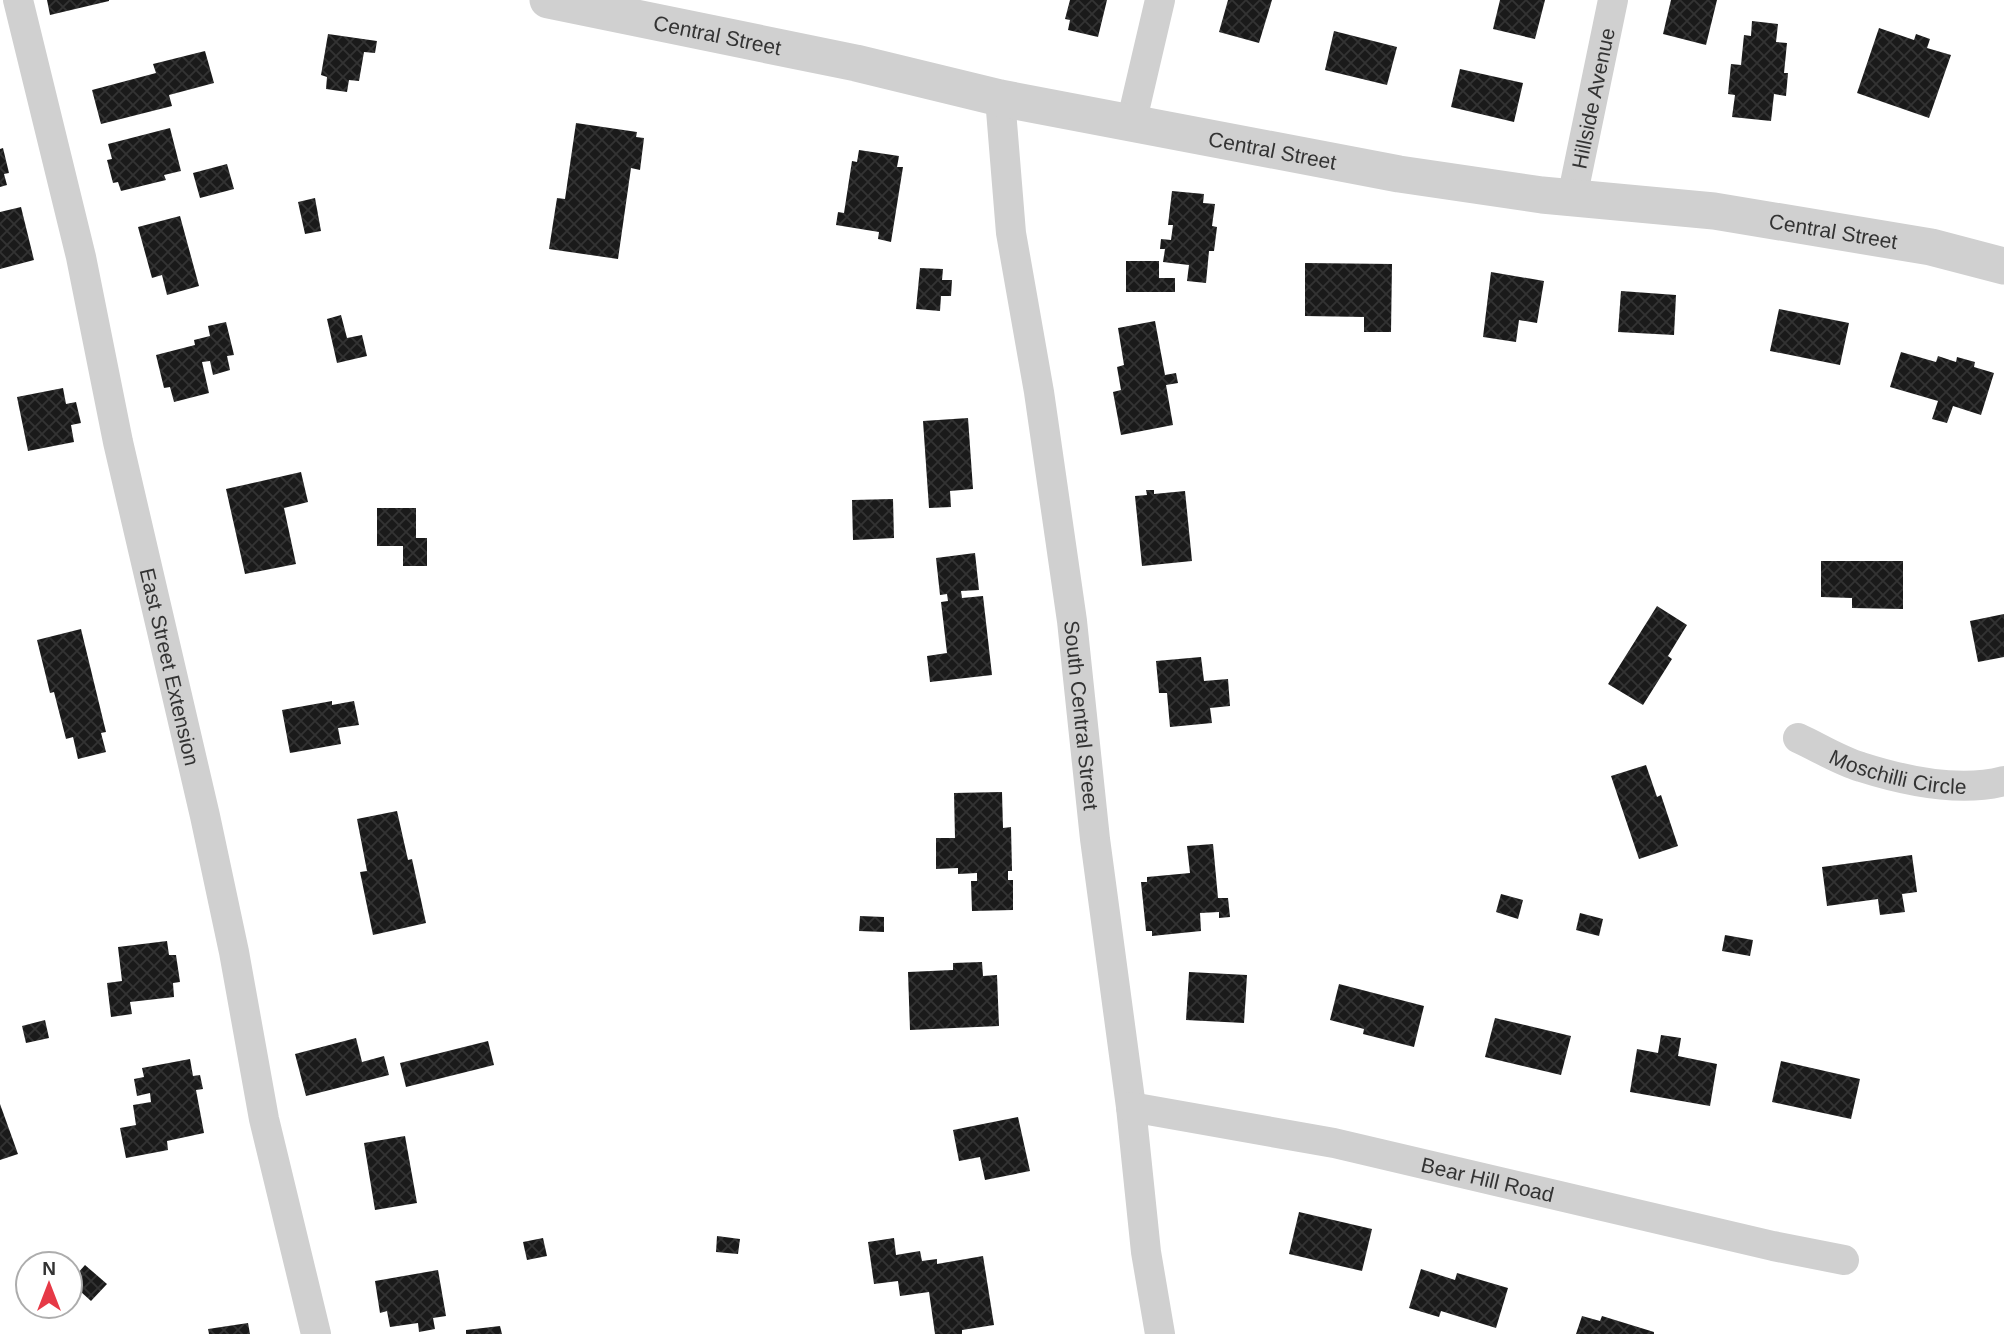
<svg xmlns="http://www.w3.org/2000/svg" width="2004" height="1334" viewBox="0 0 2004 1334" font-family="Helvetica,sans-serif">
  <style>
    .building { fill: url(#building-cross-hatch) }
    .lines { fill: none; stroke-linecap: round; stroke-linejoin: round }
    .minor { stroke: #d0d0d0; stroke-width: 30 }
    .tertiary { stroke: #d0d0d0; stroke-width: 37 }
    .labels { text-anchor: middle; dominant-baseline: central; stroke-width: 7; stroke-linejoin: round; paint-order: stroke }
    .street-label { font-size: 21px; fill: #333; stroke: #fff }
  </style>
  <defs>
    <pattern id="building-cross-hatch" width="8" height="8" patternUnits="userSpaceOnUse" patternTransform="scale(1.75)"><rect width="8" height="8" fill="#1a1a1a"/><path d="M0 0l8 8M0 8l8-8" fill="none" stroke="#333"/></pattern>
  </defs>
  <rect width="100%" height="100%" fill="#fff"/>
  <g class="building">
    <path d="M47,0h62v1l-59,14z"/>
    <path d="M1070,0h37l-9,37 -30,-7 2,-10 -5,-1z"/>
    <path d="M1228,0h44l-13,43 -40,-11z"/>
    <path d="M1500,0h45l-10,39 -42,-10z"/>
    <path d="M1671,0h46l-11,45 -43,-11z"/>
    <path d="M1752,21l26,3 -2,18 11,1 -3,30h4l-2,23 -12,-2 -3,27 -39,-4 3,-22 -7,-1 3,-30 10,1 3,-30 7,1z"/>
    <path d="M1879,28l35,12 2,-6 14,5 -3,9 24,7 -22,63 -72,-25z"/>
    <path d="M1334,31l63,16 -10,38 -62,-15z"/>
    <path d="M328,34l49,7 -2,12 -11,-1 -5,29 -10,-1 -2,12 -21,-3 1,-12 -6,-2z"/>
    <path d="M205,51l9,32 -45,12 3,11 -71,18 -9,-34 64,-17 -3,-9z"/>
    <path d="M1460,69l63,14 -9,39 -63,-15z"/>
    <path d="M576,123l61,9 -1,5 8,1 -4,32 -9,-2 -13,91 -69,-10 8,-51 8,1z"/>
    <path d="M170,128l11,43 -17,4 2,5 -45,11 -3,-9 -5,1 -6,-23 5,-1 -4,-15z"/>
    <path d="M3,148l6,25 -5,1 3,11 -7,2v-38z"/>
    <path d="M859,150l40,6 -2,11h6l-12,75 -13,-3 1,-7 -43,-7 2,-13 6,1 8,-52 5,1z"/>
    <path d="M227,164l7,25 -34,9 -7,-25z"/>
    <path d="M1172,191l32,3 -1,9 12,1 -3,22 5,1 -3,24h-5l-3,32 -19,-2 2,-16 -26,-3 2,-13h-5l1,-10 10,1 2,-15h-5z"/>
    <path d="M315,198l6,33 -16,3 -7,-32z"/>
    <path d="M21,207l13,53 -34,9v-57z"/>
    <path d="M180,216l19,70 -32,9 -5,-20 -10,3 -14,-51z"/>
    <path d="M1126,261h33v17h16v14h-49z"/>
    <path d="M1305,263l87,1 -1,68h-27v-15l-59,-1z"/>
    <path d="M920,268l23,1 -1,11h10l-1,16h-10l-1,15 -24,-2z"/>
    <path d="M1491,272l53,9 -7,42 -18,-3 -3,22 -33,-5z"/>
    <path d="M1621,291l55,4 -2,40 -56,-3z"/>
    <path d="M1779,309l70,14 -9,42 -70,-14z"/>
    <path d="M341,315l6,23 15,-3 5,21 -30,7 -10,-44z"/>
    <path d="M1155,321l10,54 11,-2 2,10 -12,2 7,40 -52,10 -8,-43 8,-2 -4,-23 7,-2 -6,-37z"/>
    <path d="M226,322l8,33 -7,1 3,14 -17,5 -3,-14 -8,1 7,31 -35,9 -4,-15 -6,1 -8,-33 39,-10 -1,-5 16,-4 -2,-10z"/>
    <path d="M1901,352l35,10 2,-6 18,6 1,-5 18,5 -1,5 20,6 -13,42 -28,-9 -6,17 -15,-4 6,-18 -48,-14z"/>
    <path d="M63,388l3,16 10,-2 5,21 -10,2 3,17 -46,9 -11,-54z"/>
    <path d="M968,418l5,71 -23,2 1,16 -22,1 -6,-87z"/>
    <path d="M301,472l7,30 -24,6 12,56 -51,10 -19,-85z"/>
    <path d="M1146,490h8v4l31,-3 7,70 -50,5 -7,-70 12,-1z"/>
    <path d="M893,499l1,39 -41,2 -1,-40z"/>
    <path d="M377,508h39v30h11v28h-24v-20h-26z"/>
    <path d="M975,553l4,37 -18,1 1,7 21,-2 9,79 -62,7 -3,-26 20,-3 -6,-51 7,-1 -1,-7 -7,1 -4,-37z"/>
    <path d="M1821,561h82v48l-51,-1v-10l-31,-1z"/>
    <path d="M1657,606l30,19 -19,31 4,3 -29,46 -35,-21z"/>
    <path d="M2004,614v43l-26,5 -8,-41z"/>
    <path d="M81,629l25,103 -5,1 5,19 -28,7 -5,-22 -7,2 -12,-47 -4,1 -13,-53z"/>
    <path d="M1201,657l3,24 24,-2 2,27 -20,2 2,15 -42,4 -3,-34h-8l-3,-32z"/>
    <path d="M332,701v4l22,-4 5,24 -21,3 3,16 -51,9 -8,-43z"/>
    <path d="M1646,765l11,32 4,-2 17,51 -39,13 -28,-83z"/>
    <path d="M1002,792l1,36 8,-1 1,44h-4v9h5v30l-41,1 -1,-30h6v-8l-19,1v-6l-22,1v-31h19l-1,-45z"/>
    <path d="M397,811l11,49 4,-1 14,64 -53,12 -13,-63 7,-1 -10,-52z"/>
    <path d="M1213,844l5,54h10l2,19 -11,1v-6l-19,1 1,18 -49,5v-5h-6l-5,-49h6v-5l43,-4 -3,-27z"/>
    <path d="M1912,855l5,37 -15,2 3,18 -25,3 -2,-16 -51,7 -5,-39z"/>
    <path d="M1501,894l22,6 -5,19 -22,-7z"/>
    <path d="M1580,913l23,6 -4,17 -23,-6z"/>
    <path d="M860,916l24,1v15l-25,-1z"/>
    <path d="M1725,935l28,5 -3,16 -28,-5z"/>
    <path d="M167,941l2,14h7l4,27 -7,1 1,14 -44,5 2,12 -21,3 -4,-34 15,-2 -4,-34z"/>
    <path d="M982,962l1,14 14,-1 2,51 -89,4 -2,-58 45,-2v-7z"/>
    <path d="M1189,972l58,3 -3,48 -58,-3z"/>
    <path d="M1339,984l85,22 -10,41 -51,-13 1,-5 -34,-9z"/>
    <path d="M1495,1018l76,18 -10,39 -76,-18z"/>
    <path d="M45,1020l4,18 -23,5 -4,-17z"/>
    <path d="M1661,1035l20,3 -3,18 39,8 -7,42 -80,-14 7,-43 21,4z"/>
    <path d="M356,1038l6,24 22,-6 5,19 -83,21 -11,-42z"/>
    <path d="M488,1041l6,24 -88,22 -6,-24z"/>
    <path d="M190,1059l3,17 7,-1 3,14 -7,1 8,43 -37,8 1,9 -42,8 -6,-30 16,-3 -3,-20 18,-3 -1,-9 -13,3 -3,-17 10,-2 -2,-9z"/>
    <path d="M1781,1061l79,18 -9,40 -79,-17z"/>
    <path d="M0,1104l18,50 -18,6z"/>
    <path d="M1018,1117l12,54 -45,9 -5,-23 -21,4 -6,-31z"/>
    <path d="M405,1136l12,67 -42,7 -11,-67z"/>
    <path d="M1299,1212l73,17 -10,42 -73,-17z"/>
    <path d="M717,1236l23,3 -2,15 -22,-2z"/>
    <path d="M543,1238l4,18 -20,4 -4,-18z"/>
    <path d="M894,1238l2,17 24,-4 2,10 15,-2v5l46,-8 11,69 -32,5v4h-27l-6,-42 -29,4 -2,-15 -24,3 -6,-42z"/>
    <path d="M85,1265l22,19 -16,17 -21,-19z"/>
    <path d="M1421,1269l34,11 2,-7 51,15 -12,40 -55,-17 -2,6 -30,-9z"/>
    <path d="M438,1270l8,46 -13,2 2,11 -16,3 -1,-9 -28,4 -3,-16 -7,2 -5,-32z"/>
    <path d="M1582,1316l18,5 2,-5 52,16v2h-78z"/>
    <path d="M248,1323l2,11h-41l-1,-5z"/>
    <path d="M500,1326l2,8h-36v-4z"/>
  </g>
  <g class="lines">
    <g class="minor">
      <path id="s1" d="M18,0l63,257 37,185 87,374 29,136 30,167 52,215"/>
      <path id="s2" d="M1000,98l11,135 28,159 33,229 23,218 36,268 15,145 14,82"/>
      <path d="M1131,124l29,-124"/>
      <path id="s3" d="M1572,198l41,-198"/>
      <path id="s4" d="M1798,738c20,9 42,23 63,29 44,14 98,26 143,14"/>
      <path id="s5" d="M1131,1107l203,36 439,103 71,14"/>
    </g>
    <path class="tertiary" id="s6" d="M548,0l308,63 144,35 399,76 143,21 172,16 217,36 73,19"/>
  </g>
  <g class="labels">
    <g class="street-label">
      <text stroke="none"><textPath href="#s6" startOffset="173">Central Street</textPath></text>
      <text stroke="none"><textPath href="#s3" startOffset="102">Hillside Avenue</textPath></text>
      <text stroke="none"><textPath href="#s6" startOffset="740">Central Street</textPath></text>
      <text stroke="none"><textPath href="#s6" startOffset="1307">Central Street</textPath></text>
      <text stroke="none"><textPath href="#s1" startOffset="684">East Street Extension</textPath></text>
      <text stroke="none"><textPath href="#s2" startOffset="623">South Central Street</textPath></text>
      <text stroke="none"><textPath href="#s4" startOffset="107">Moschilli Circle</textPath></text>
      <text stroke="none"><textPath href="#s5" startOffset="364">Bear Hill Road</textPath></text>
    </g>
  </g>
  <g transform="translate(49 1285)"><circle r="33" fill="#ffffff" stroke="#adadad" stroke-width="2"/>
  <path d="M0-5L12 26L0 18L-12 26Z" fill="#e63946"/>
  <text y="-10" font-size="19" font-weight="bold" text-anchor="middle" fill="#333333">N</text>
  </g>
</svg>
